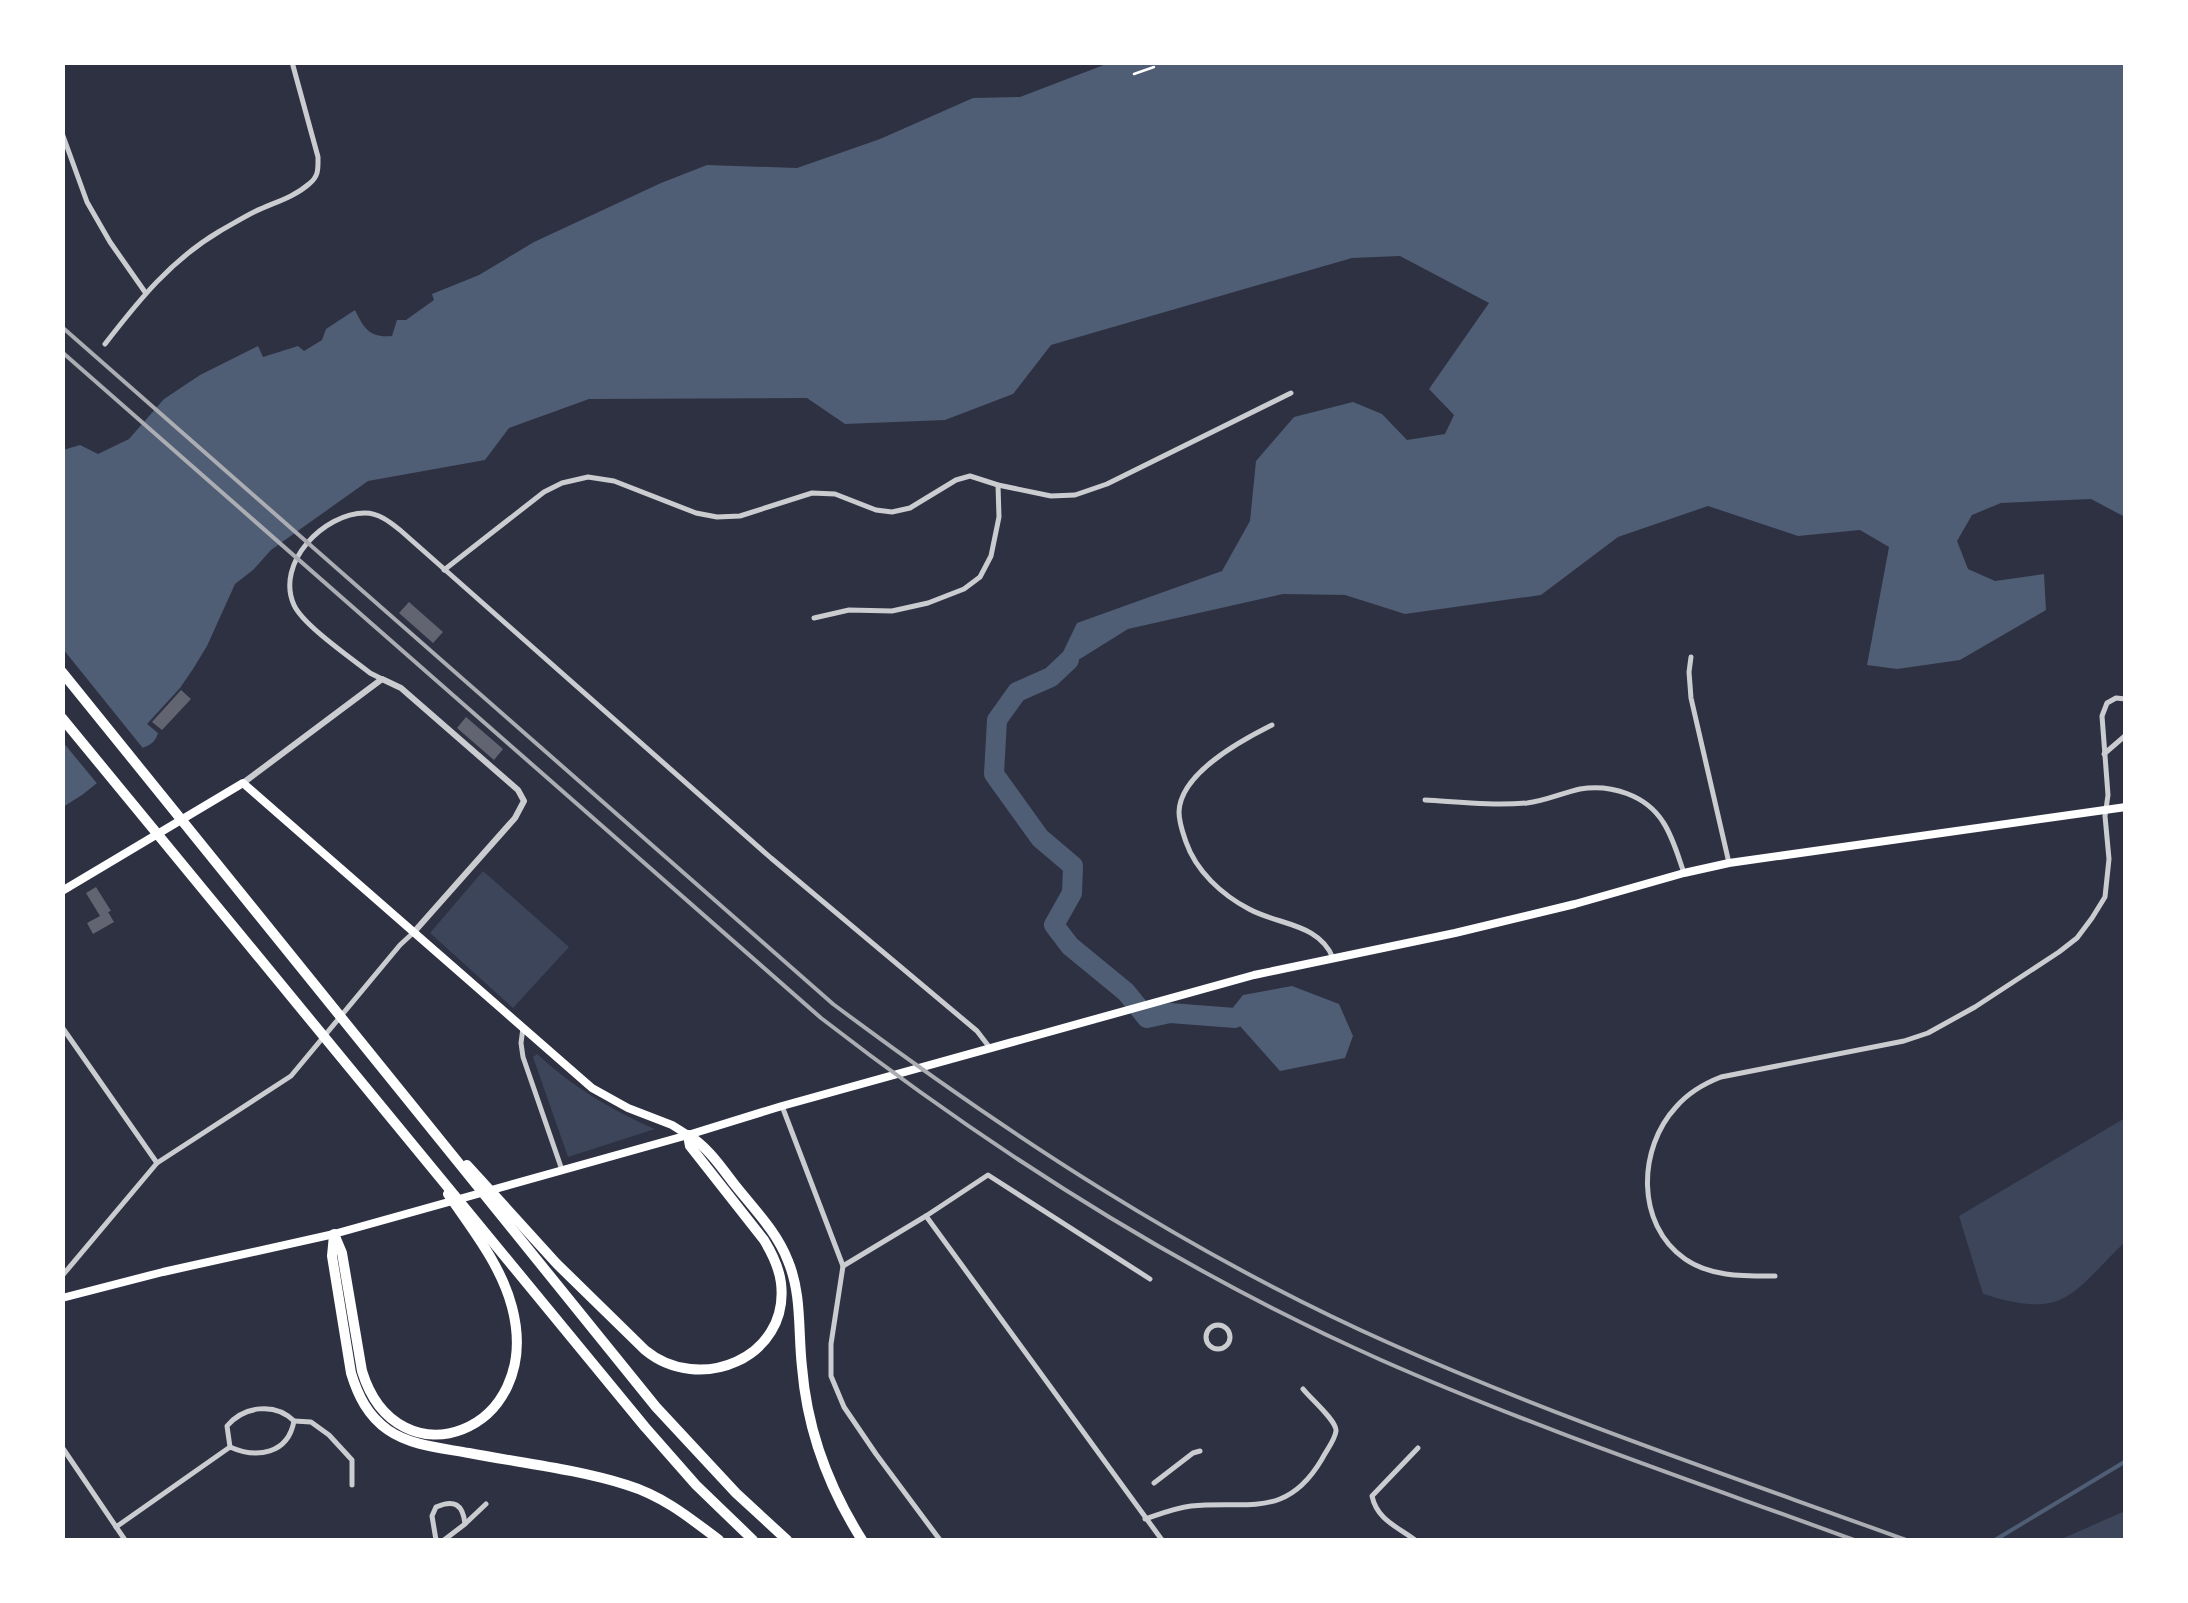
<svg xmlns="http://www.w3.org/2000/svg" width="2188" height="1603" viewBox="0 0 2188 1603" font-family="'Noto Sans',sans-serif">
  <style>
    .green { fill: #3c4559 }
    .water { fill: #4f5d75 }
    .pier { fill: #2d3142 }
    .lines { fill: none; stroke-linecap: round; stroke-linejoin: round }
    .stream { stroke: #4f5d75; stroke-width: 4 }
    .river { stroke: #4f5d75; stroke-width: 20 }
    .building { fill: #626471 }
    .path { stroke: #fff; stroke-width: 2.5 }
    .minor { stroke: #caccd0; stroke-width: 5 }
    .tertiary { stroke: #caccd0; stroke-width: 6 }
    .secondary { stroke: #fff; stroke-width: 8 }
    .motorway { stroke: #fff; stroke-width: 10 }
    .rail { stroke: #abadb3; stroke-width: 4 }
  </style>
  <rect width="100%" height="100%" fill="#2d3142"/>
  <g class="green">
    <path d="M483,871l86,76 -56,61 -83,-75z"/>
    <path d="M537,1054c36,33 74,56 118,75l-87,28 -35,-100z"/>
    <path d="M2125,1118v124c-55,53 -59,78 -142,52l-24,-78z"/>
    <path d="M2125,1511v29h-66z"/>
  </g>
  <g class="water">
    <path d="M1109,63h1016v454l-34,-18 -90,4 -29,12 -15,26 11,28 27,12 49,-7 2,36 -86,50 -63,9 -30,-4 22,-118 -29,-17 -62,6 -90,-30 -90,31 -77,58 -136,19 -60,-19 -62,-1 -155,35 -77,48 26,-54 145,-52 28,-50 6,-60 38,-44 59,-15 29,12 25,26 38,-6 9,-19 -25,-26 60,-86 -89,-47 -48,2 -301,87 -38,49 -68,26 -100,4 -38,-26 -218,1 -80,29 -24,32 -117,21 -97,69 -18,20 -18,14 -28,62 -14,23 -13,19 -33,36 11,9c-3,10 -8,12 -18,16l-58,46 -19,12v-357l17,-5 18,9 31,-15 35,-40 36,-24 58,-29 5,11 35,-11 6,5 18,-11 4,-11 29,-19c9,19 15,28 37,26l5,-16h9l28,-20 -2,-6 47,-19 55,-33 127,-59 46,-18 90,3 83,-29 93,-41 47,-1z"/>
    <path d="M1292,986l47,18 14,32 -8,22 -65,13 -41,-46 -8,-15 12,-15z"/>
  </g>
  <path class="pier" d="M63,649l83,103 -46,35 -38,-46z"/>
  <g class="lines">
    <path class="stream" d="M1995,1540l131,-79"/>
    <path class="river" d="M1069,660l-18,17 -34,15 -20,28 -3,54 46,64 33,28 -1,27 -18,32 16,21 56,46 21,26 23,-5 65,5"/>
  </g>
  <g class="building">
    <path d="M409,602l34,30 -10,11 -34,-30z"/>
    <path d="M181,690l10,9 -29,31 -10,-8z"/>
    <path d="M466,717l37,32 -9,11 -37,-32z"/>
    <path d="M96,887l15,24 -3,1 6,10 -21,12 -6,-11 13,-7 -14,-23z"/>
  </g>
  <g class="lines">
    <path class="path" d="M1134,74l20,-7"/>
    <g class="minor">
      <path d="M62,133l25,69 23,40 35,50"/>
      <path d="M105,344c34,-44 66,-84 115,-113 11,-6 22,-13 34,-19 18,-9 39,-14 55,-28 10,-8 9,-15 9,-27l-26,-95"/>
      <path d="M444,570l100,-78 18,-9 26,-6 26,4 82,32 21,4 23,-1 72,-23 23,1 41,16 16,2 18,-4 46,-28 14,-4 28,9 53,11 24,-1 32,-11 184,-91"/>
      <path d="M814,618l35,-8 43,1 36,-8 36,-14 16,-12 11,-21 8,-39 -1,-32"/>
      <path d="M1691,657l-2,15 2,26 38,165"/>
      <path d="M382,679l-12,-6c-19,-15 -67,-48 -76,-68 -19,-42 30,-92 71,-92 14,0 25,9 35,17l371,328 206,173 13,17"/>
      <path d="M1272,725c-30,15 -92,48 -93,87 0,11 4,21 7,30 10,29 36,53 63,67 29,16 70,14 84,49"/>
      <path d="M2104,754l22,-19"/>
      <path d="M1425,800c34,2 68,6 102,3 18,-2 35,-10 53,-14 31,-5 66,6 83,33 10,15 15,34 21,51"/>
      <path d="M62,1027l95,136"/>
      <path d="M523,1028l-2,15 2,14 39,113"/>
      <path d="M782,1106l61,160 -12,78v32l13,31 32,47 64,86"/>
      <path d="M926,1216l236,324"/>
      <path d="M843,1266l83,-50 62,-41 162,104"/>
      <path d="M62,1276l95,-113 134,-87 109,-131 14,-13"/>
      <path d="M1775,1276c-31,0 -64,1 -90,-17 -50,-35 -47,-111 -9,-152 12,-14 27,-23 45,-30l183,-36 24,-8 47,-26 84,-55 18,-14 15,-20 13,-21 4,-38 -4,-43 3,-21 -6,-79 5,-13 9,-5 10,1"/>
      <circle cx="1218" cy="1337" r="12"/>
      <path d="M294,1421l17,1 18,13 23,25v25"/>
      <path d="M62,1447l63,93"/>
      <path d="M1154,1483l39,-30 7,-2"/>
      <path d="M1145,1519c15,-5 30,-11 46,-13 57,-6 95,14 131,-47 4,-8 13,-19 14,-28 1,-10 -26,-33 -33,-42"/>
      <path d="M466,1523l20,-19"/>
      <path d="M116,1527l114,-80 -3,-21c17,-20 48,-24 67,-5 -6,33 -37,38 -64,26"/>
      <path d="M436,1540l-4,-24 4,-9c18,-8 27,-3 29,17l-21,16"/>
      <path d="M1415,1540c-17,-13 -38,-20 -43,-44l46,-48"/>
    </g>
    <path class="tertiary" d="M243,783l139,-104 19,9 117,102 6,11 -9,17 -101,114"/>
    <g class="secondary">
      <path d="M62,891l181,-108 349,305 36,20 44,17 16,10"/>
      <path d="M62,1298l101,-26 171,-38 354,-99 94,-29 472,-131 201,-42 120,-29 109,-31 45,-10 397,-56"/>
    </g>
    <g class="motorway">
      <path d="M62,672l594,735 80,86 51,47"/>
      <path d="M62,718l583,709 51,58 57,55"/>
      <path d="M688,1135c20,12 33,32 47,50 19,24 42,47 53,76 14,33 10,71 14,106 5,62 27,121 60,173"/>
      <path d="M467,1165l90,99 88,86c54,45 145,8 136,-67 -2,-16 -9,-30 -17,-43l-74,-94 -2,-11"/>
      <path d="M334,1234l8,19 20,118c35,115 183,62 150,-64 -11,-42 -40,-78 -64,-113"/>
      <path d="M334,1235l-2,21 19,117c7,23 17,43 37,57 23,16 54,18 81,23 52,10 107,16 158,32 36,11 63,33 92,55"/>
    </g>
    <g class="rail">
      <path d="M62,327l771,677c174,130 356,250 556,339 168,75 344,134 517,197"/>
      <path d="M62,352l759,666c173,134 360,253 560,342 154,68 315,122 473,180"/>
    </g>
  </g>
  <rect width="2188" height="1603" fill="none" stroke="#ffffff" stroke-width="130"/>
</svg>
